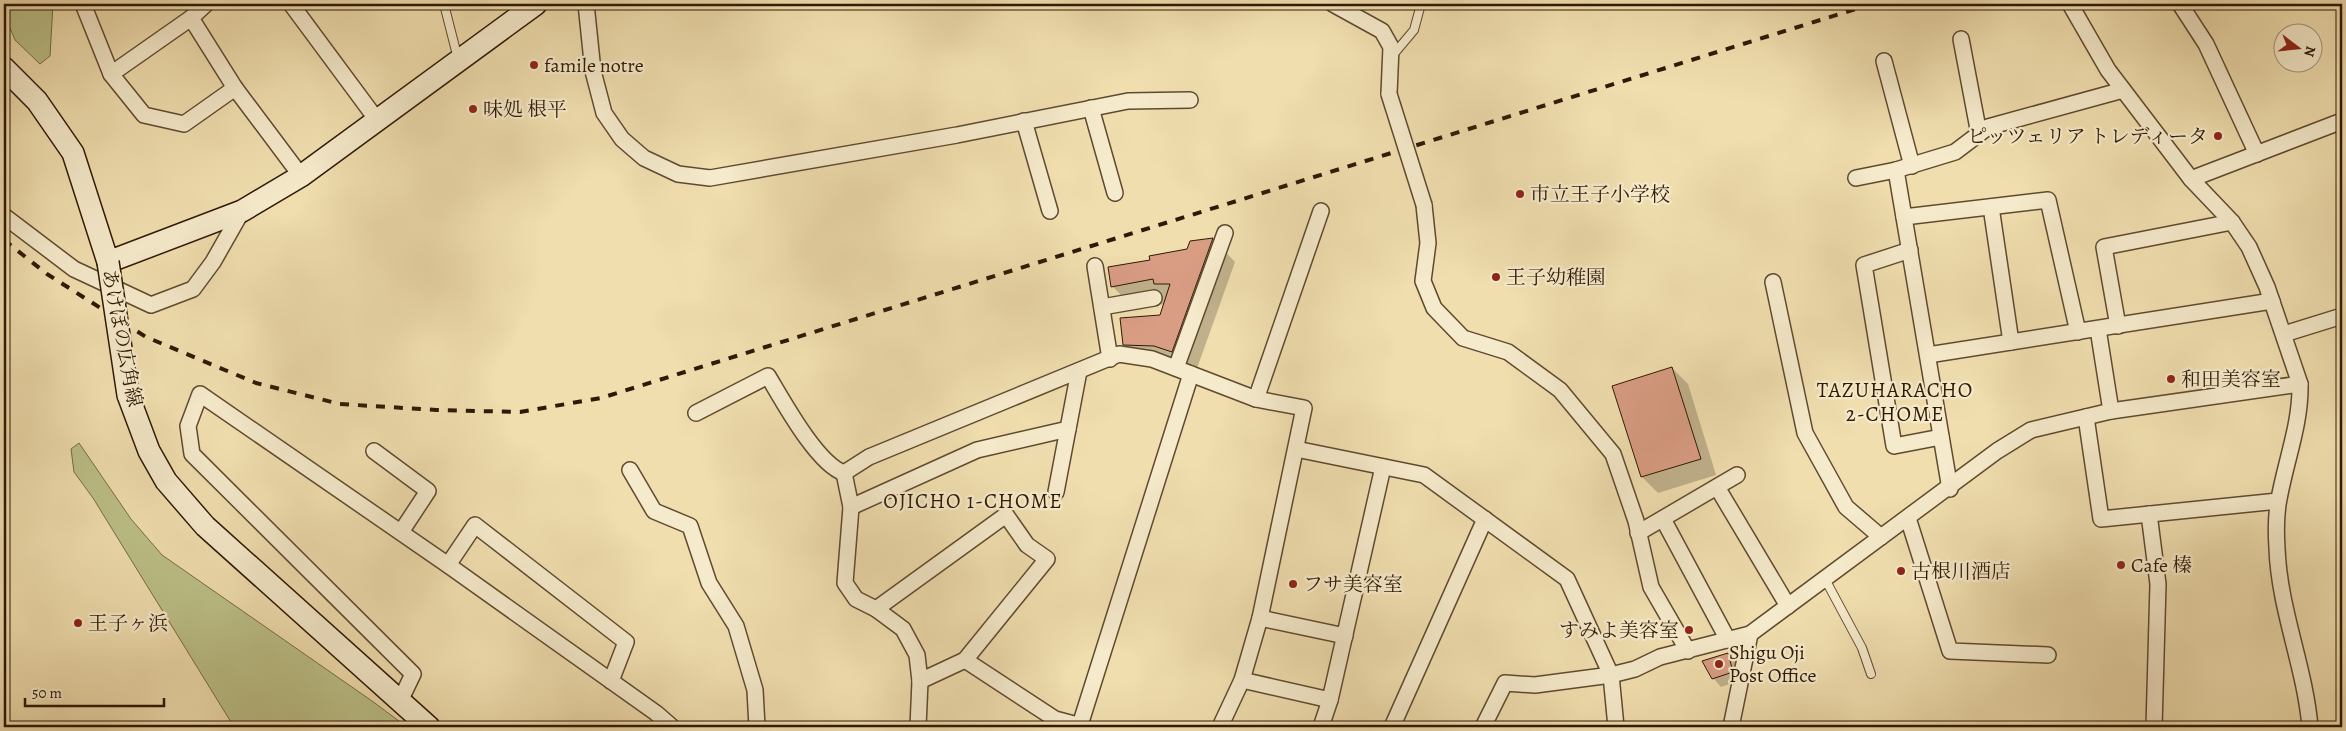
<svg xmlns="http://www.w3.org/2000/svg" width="2346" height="731" viewBox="0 0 2346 731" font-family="Alegreya,'Noto Serif JP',serif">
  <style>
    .green { fill: #bcc088; stroke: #766c46 }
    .shadow { fill: #0003 }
    .building { fill: #d99d84; stroke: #2f1904 }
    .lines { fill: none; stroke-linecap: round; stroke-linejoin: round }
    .lane-casing { stroke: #5f4a2f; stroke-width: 10 }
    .street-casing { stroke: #5f4a2f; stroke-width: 18 }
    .secondary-casing { stroke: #2f1904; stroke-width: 24 }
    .lane { stroke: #f5eacb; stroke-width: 8 }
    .street { stroke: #f5eacb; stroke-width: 15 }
    .secondary { stroke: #f5eacb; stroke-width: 21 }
    .rail { stroke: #2f1904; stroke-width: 4; stroke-dasharray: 9 9; stroke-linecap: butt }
    .street-bridge-casing { stroke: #5f4a2f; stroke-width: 18; stroke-linecap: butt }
    .secondary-bridge-casing { stroke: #2f1904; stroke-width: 24; stroke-linecap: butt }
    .street-bridge { stroke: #f5eacb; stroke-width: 15 }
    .secondary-bridge { stroke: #f5eacb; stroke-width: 21 }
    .poi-dot { fill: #8f2418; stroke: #f5eacb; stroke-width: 2 }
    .labels { text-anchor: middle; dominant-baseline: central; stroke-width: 4.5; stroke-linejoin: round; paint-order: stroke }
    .poi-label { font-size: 20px; fill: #2f1904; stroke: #f5eacb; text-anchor: start }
    .street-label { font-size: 20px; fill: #2f1904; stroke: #f5eacb }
    .neighbourhood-label { font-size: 21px; letter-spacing: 1px; fill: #2f1904; stroke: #f5eacb }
  </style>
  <rect width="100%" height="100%" fill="#f0deaf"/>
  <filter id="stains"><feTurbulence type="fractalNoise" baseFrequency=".004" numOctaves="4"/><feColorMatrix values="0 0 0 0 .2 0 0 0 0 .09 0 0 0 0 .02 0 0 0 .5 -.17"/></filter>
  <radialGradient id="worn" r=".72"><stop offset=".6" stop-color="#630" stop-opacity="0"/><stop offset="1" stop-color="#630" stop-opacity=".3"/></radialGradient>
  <g class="green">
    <path d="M4,4h49l-3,52 -10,8 -25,-24 -5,-12 -6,-6z"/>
    <path d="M79,443l52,76 31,36 210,146 35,26h-173l-141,-229 -19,-26 -3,-23z"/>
  </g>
  <g class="shadow">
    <path d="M1213,239l22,23 -40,112 -18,-5 -30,-2 -23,-22 37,-29 4,-12 -30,5 -23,-23 39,-25 37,-11 3,-7z"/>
    <path d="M1672,368l16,16 28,91 -58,18 -16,-16 -28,-91z"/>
    <path d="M1727,654l8,8 5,18 -19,7 -8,-9z"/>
  </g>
  <g class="building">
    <path d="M1213,238l-41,114 -18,-6 -31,-1 -3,-27 40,-3 10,-31h-16l-1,-5 -42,8 -3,-20 42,-7 -1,-4 38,-7 3,-8z"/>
    <path d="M1672,367l29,92 -60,18 -29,-91z"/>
    <path d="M1728,653l5,19 -21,7 -10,-18z"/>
  </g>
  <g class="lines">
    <g class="lane-casing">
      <g id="lane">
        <path d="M444,4l14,55"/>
        <path d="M1393,55l21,-25 7,-26"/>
        <path d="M1825,579l37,69 9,26"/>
      </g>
    </g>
    <g class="street-casing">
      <g id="street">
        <path d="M83,4l28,70 33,41 40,9 51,-36"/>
        <path d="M206,4l-15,14 44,70 66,88"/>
        <path d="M291,4l86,116"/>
        <path d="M586,4l7,67 11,42 18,26 22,19 34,16 32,4 247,-43 171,-34 62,-1"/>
        <path d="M1333,4l49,27 9,16 -2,47"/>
        <path d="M2070,4l38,66 83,109 41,43 17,25 18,40 33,97c1,39 -14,76 -21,115 -3,15 -3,34 -2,49 2,61 28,119 33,179"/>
        <path d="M2180,4l26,40 51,110"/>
        <path d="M1961,39l18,95"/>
        <path d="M1884,61l28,105"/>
        <path d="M111,74l80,-56"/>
        <path d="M1091,108l24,85"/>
        <path d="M1024,121l26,90"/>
        <path d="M1896,170l54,319"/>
        <path d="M1856,178l40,-8 59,-18 33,-25 135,-37"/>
        <path d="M2191,179l151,-58"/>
        <path d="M1424,205l4,38 -5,38 11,27 29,30 45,14 52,38 53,64 23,67 15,66 37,64"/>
        <path d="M1991,207l20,135"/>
        <path d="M4,216l70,53 77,36 42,-16 20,-27 29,-51"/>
        <path d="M1904,217l144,-17 30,132"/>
        <path d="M1910,250l-46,15 30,181 47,-9"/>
        <path d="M1095,266l15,93"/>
        <path d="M1773,282l32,151 41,74 35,30"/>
        <path d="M1102,307l52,-9"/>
        <path d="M2118,326l-14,-79 128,-25"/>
        <path d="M2098,329l13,82"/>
        <path d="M2284,334l58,-18"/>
        <path d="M1928,355l344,-54"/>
        <path d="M1176,368l49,-135"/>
        <path d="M1256,399l65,-188"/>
        <path d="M696,413l72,-37c15,25 49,88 76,97"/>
        <path d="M2086,417l15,102 177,-18"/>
        <path d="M1296,449l128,26 143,104 44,96 5,52"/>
        <path d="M374,451l54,40 -27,41"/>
        <path d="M630,470l24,41 36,15 19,57 27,43 19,64 2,37"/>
        <path d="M844,473l25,-16 250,-103 33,5 104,40 48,9 -44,210 -18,62 -22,47"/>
        <path d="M844,473l7,34 -6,76 11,16 20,10 27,20 14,26 3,26 -2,46"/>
        <path d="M1717,487l71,119"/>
        <path d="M1056,492l23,-121"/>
        <path d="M851,507l126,-57 91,-21"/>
        <path d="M2149,514l9,70 -4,143"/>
        <path d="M1908,518l42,133 98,4"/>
        <path d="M1663,519l65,121"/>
        <path d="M1638,533l99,-58"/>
        <path d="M448,565l27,-40 151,117 -15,39"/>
        <path d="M876,609l130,-94 21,30 20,14 -82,101 -45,21"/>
        <path d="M1260,618l85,18"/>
        <path d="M965,660l90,59 30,8"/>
        <path d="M1242,680l88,20 53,-233"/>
        <path d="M400,701l13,-27 -221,-220 -4,-28 12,-32 248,171 208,148 16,14"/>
        <path d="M1080,725l111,-351"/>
        <path d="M1321,727l9,-27"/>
        <path d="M1392,727l93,-208"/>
        <path d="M1483,727l22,-44 30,2 76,-10 24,-6 25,-12 90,-23 247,-183 34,-21 80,-19 189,-27"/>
        <path d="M1731,727l19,-93"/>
      </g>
    </g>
    <g class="secondary-casing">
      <g id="secondary">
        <path d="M4,68l33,33 36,52 35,109 134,-51 59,-35 235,-172"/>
        <path d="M128,395l21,56 17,30 39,45 224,201"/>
      </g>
    </g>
    <use href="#lane" class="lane"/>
    <use href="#street" class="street"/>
    <use href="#secondary" class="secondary"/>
    <path class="rail" d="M4,240l43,34 99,63 110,46 84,21 96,6 84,2 81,-14 1271,-394"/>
    <g class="street-bridge-casing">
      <path id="street-bridge" d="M1389,94l35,111"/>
    </g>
    <g class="secondary-bridge-casing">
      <path id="secondary-bridge" d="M108,262l20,133"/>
    </g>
    <use href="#street-bridge" class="street-bridge"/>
    <use href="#secondary-bridge" class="secondary-bridge"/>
  </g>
  <g class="poi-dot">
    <circle cx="534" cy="65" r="5"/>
    <circle cx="473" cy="109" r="5"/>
    <circle cx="2218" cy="136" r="5"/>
    <circle cx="1520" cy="194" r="5"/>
    <circle cx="1496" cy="277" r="5"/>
    <circle cx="2171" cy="379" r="5"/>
    <circle cx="2121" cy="565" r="5"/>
    <circle cx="1901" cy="571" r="5"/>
    <circle cx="1293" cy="584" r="5"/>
    <circle cx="78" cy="623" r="5"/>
    <circle cx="1689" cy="630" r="5"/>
    <circle cx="1719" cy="664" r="5"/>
  </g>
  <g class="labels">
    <g class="poi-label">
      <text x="544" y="65">famile notre</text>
      <text x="483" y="109">味処 根平</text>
      <text x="2208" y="136" text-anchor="end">ピッツェリア トレディータ</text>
      <text x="1530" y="194">市立王子小学校</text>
      <text x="1506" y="277">王子幼稚園</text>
      <text x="2181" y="379">和田美容室</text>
      <text x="2131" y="565">Cafe 榛</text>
      <text x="1911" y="571">古根川酒店</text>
      <text x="1303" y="584">フサ美容室</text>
      <text x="88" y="623">王子ヶ浜</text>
      <text x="1679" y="630" text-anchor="end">すみよ美容室</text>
      <text x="1729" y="652">Shigu Oji<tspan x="1729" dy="23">Post Office</tspan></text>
    </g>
    <g class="street-label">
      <text transform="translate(122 338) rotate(79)">あけぼの広角線</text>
    </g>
    <g class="neighbourhood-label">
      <text x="1895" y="390">TAZUHARACHO<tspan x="1895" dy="24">2-CHOME</tspan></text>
      <text x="973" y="501">OJICHO 1-CHOME</text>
    </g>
  </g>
  <rect width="2346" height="731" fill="none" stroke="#f0deaf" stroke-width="20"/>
  <rect x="5" y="5" width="2336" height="721" fill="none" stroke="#2f1904" stroke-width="2.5"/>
  <rect x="10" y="10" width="2326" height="711" fill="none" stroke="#2f1904"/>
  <g transform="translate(2298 48) rotate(106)"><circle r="24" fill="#f5eacb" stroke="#a6967b"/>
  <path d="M0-4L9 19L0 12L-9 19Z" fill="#8f2418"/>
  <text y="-8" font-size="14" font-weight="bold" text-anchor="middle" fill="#2f1904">N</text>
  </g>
  <path d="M25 698v8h139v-8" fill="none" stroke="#2f1904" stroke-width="2.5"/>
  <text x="32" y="698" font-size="15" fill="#2f1904" stroke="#f5eacb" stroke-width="4" paint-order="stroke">50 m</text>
  <rect width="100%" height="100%" filter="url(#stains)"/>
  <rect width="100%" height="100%" fill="url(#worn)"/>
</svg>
